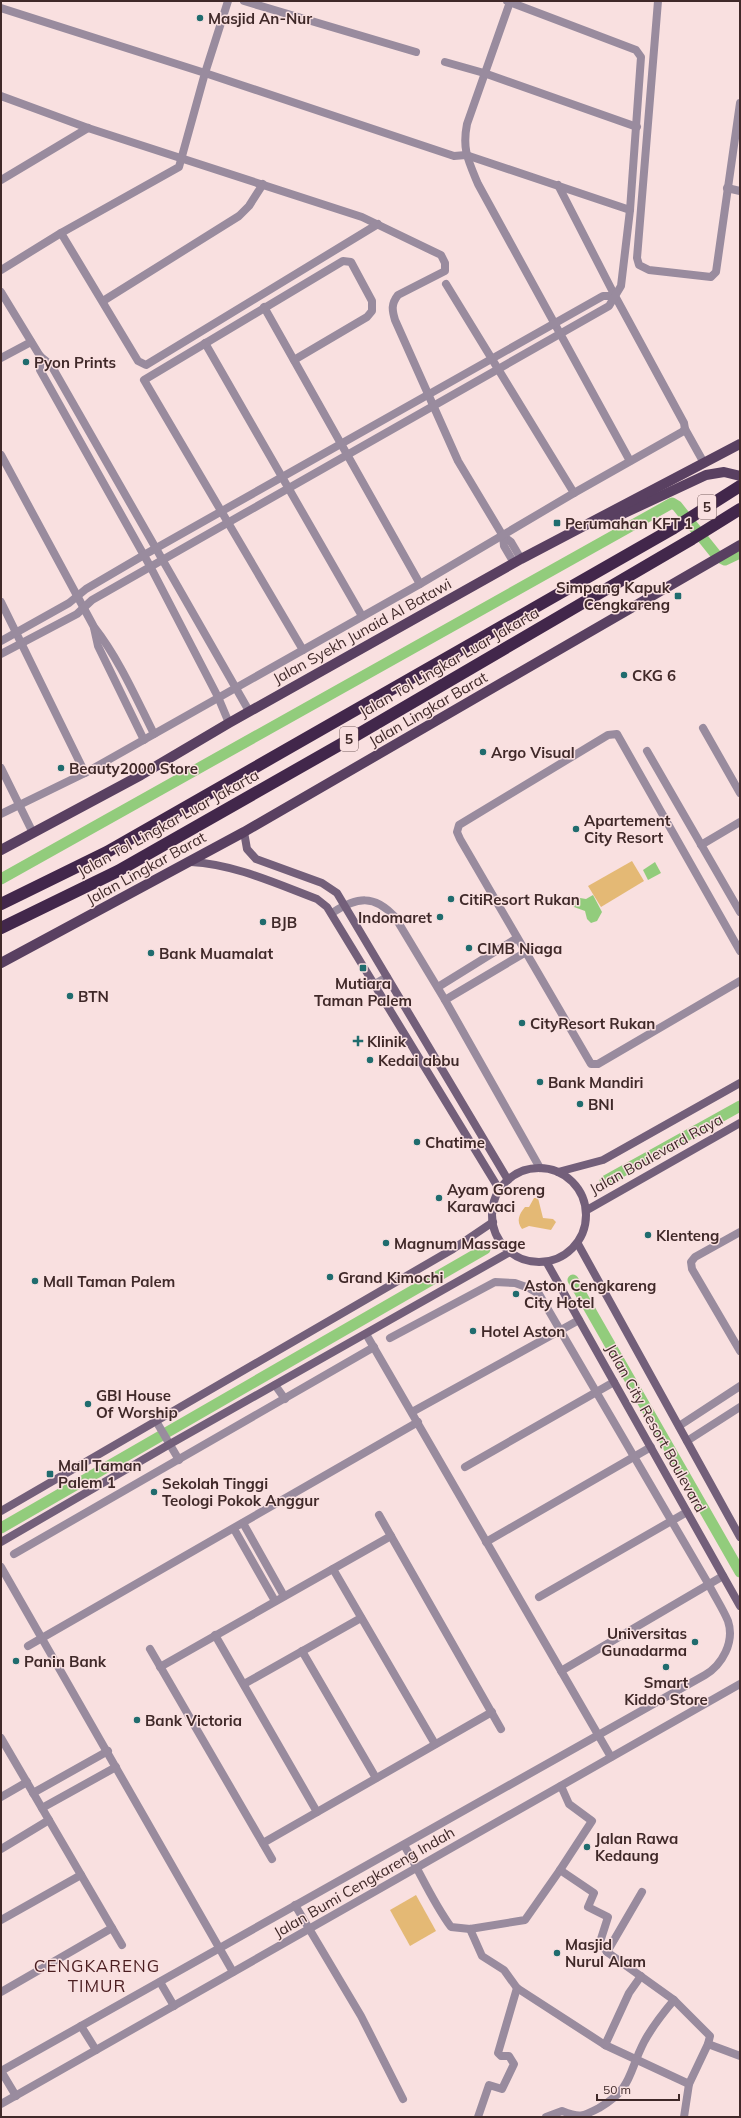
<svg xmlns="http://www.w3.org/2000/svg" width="741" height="2118" viewBox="0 0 741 2118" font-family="Mulish,sans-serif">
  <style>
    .green { fill: #e4b975 }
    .water { fill: #92cc7c }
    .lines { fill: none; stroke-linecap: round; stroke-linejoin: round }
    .canal { stroke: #92cc7c; stroke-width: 11 }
    .street { stroke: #998b9e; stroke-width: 8 }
    .secondary { stroke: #735f7a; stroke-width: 8 }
    .primary { stroke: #594061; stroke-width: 10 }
    .highway { stroke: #42274b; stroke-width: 12 }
    .poi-dot { fill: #206c6e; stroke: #f9e0e0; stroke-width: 1.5 }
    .labels { text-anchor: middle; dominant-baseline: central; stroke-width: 3; stroke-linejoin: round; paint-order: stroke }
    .shield { fill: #f9e0e0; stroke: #786060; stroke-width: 1 }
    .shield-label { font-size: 14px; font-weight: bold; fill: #402929 }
    .poi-label { font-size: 15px; font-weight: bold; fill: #402929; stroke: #f9e0e0; text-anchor: start }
    .street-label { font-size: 15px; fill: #402929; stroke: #f9e0e0 }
    .quarter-label { font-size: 17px; letter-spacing: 1px; fill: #4b1d20; stroke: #f9e0e0 }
  </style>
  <rect width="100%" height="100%" fill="#f9e0e0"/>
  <g class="green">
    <path d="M632,861l12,20 -43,26 -13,-21z"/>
    <path d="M534,1198h4l5,20 10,1 3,3 -5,8 -22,-4 -7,3c-6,-8 -3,-15 3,-22h4z"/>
    <path d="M416,1895l20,36 -26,15 -20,-36z"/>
  </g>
  <g class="water">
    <path d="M655,862l6,11 -13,7 -5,-10z"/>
    <path d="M593,895l9,17 -5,9 -6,2 -4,-4 -2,-8 -11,-4 -2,-5 2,-5 12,2z"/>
  </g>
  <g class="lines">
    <g class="canal">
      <path d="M1,879l671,-376 5,3 40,50 8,4 15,-7"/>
      <path d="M605,1181l135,-75"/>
      <path d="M573,1280l167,292"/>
      <path d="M1,1528l484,-279"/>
    </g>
    <g class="street">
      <path d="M244,1l172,51"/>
      <path d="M658,1l-21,257 2,7 10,5 62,7 5,-5 24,-169"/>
      <path d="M510,2l-43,122c-5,25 1,36 11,60l152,277"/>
      <path d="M1,8l204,65 249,83 12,-1 164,55"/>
      <path d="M445,62l39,11 153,54"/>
      <path d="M1,96l87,32 274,89 79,38 4,8v8l-47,24c-7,9 -6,15 -3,25l63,141 45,75 8,6 10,17"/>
      <path d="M1,180l87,-52"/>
      <path d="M558,185l57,111 69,127 1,6 19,34"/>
      <path d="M727,188l13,3"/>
      <path d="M61,233l77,128 8,4 232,-141"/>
      <path d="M1,270l60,-37 118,-66 26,-94 23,-72"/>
      <path d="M446,284l128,209"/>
      <path d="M1,292l39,64 11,9 198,346"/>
      <path d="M103,301l136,-85 10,-10 14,-22"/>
      <path d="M264,307l156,277"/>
      <path d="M205,343l157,273"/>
      <path d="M40,356v14l110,196 68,131 11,26"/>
      <path d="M1,358l30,-16"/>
      <path d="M294,360l73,-43 5,-6v-10l-21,-39 -8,-1 -199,119 159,270"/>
      <path d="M1,455l93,172c25,32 42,71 60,107"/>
      <path d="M503,536l1,10 10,17"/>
      <path d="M1,602l84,171"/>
      <path d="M94,628l4,18 46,94"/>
      <path d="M1,641l68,-38 17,-14 58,-34 459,-259h12"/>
      <path d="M1,654l76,-40 15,-14 517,-294 12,-20 9,-76 11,-153 -5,-7 -129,-49"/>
      <path d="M703,728l37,65"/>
      <path d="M647,751l93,161"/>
      <path d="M1,768l32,65"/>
      <path d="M1,814l84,-41 335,-189 154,-91 108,-61 3,-3"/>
      <path d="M701,845l39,-23"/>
      <path d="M332,913c25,-16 42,-19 63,4l50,83 95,168"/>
      <path d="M740,951l-123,-217 -9,1 -149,90 -2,7 3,7 131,225h7l142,-83"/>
      <path d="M375,984l12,-7"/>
      <path d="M438,987l79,-49"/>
      <path d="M445,1000l81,-48"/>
      <path d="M388,1006l12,-7"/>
      <path d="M740,1232l-45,25 -4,5 1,7 48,82"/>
      <path d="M366,1334l245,423"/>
      <path d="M275,1385l10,14"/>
      <path d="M412,1412l167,-92"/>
      <path d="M156,1421l23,39"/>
      <path d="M679,1426l61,-40"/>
      <path d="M687,1441l53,-34"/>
      <path d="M465,1467l149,-85"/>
      <path d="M379,1515l122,214"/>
      <path d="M243,1523l41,73"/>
      <path d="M234,1529l41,72"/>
      <path d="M486,1542l165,-95"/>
      <path d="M14,1554l360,-207"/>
      <path d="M1,1567l232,405"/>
      <path d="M333,1569l102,175"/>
      <path d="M539,1597l148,-85"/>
      <path d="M215,1635l102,177"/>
      <path d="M28,1646l390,-224"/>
      <path d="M150,1649l122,210"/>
      <path d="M302,1651l74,127"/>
      <path d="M160,1667l231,-131"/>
      <path d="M561,1671l162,-95"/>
      <path d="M244,1684l117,-66"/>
      <path d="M1,1738l121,207"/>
      <path d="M33,1793l75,-42"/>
      <path d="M1,1797l26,-15"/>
      <path d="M42,1808l74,-41"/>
      <path d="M263,1843l229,-131"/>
      <path d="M404,1845c16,27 28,56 47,82l19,2 55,-9 35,-50 34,23 -6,14 20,10 -8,25 7,10 67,48 36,36 -2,8 -19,40 -5,33"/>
      <path d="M1,1849l48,-29"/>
      <path d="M560,1870l32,-49 -23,-17 -8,-18"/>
      <path d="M295,1905l66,111 42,83"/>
      <path d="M1,1920l80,-45"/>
      <path d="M470,1929l12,27 22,14 13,18 88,57 84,39"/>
      <path d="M607,1952l35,-60"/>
      <path d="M160,1982l14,24"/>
      <path d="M1,1992l111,-64"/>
      <path d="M81,2026l15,24"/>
      <path d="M708,2044l32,12"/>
      <path d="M605,2045l24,-52 12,-17"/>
      <path d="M1,2071l704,-396c17,-10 30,-33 23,-54 -5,-12 -13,-24 -19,-36l-170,-291 -10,-6 -14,-5 -20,-1 -105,56"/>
      <path d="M1,2071l15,25"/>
      <path d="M1,2104l739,-420"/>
      <path d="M478,2117l11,-32 13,4 12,-25 -5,-8h-8l-3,-3 19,-65"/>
      <path d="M546,2117l16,-6c18,7 20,6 37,-3 34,-20 29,-35 45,-66 8,-15 19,-29 30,-42"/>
    </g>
    <g class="secondary">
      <path d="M244,832l3,17 9,10 66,24 15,10 171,287"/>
      <path d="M191,862c43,2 86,22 126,37l10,8 172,282"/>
      <circle cx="539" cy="1215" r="47"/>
      <path d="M558,1172l45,-12 137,-77"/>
      <path d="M587,1210l153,-87"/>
      <path d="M578,1244l162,293"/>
      <path d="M547,1263l193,343"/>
      <path d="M1,1511l452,-262 40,-27"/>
      <path d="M1,1542l169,-98 340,-192"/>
    </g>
    <g class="primary">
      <path d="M603,523l103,-48 18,-3 16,4"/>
      <path d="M1,850l140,-75 88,-52 292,-164 219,-115"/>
      <path d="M1,963l243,-131 496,-287"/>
    </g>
    <g class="highway">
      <path d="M1,904l106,-52 567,-324 66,-42"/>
      <path d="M1,928l117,-57 232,-132 342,-200 48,-30"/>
    </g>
  </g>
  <g class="poi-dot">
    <circle cx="200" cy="18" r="4"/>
    <circle cx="26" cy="362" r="4"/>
    <rect x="553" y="519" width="8" height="8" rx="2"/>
    <rect x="674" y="592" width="8" height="8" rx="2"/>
    <circle cx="624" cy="675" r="4"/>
    <circle cx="483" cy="752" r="4"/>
    <circle cx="61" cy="768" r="4"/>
    <circle cx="576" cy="829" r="4"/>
    <circle cx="451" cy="899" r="4"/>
    <circle cx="440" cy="917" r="4"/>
    <circle cx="263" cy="922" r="4"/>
    <circle cx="469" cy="948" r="4"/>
    <circle cx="151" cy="953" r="4"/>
    <rect x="359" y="964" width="8" height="8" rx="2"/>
    <circle cx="70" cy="996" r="4"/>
    <circle cx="522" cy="1023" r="4"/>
    <path d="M356 1035h4v4h4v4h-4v4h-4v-4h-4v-4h4z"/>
    <circle cx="370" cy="1060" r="4"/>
    <circle cx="540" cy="1082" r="4"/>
    <circle cx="580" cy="1104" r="4"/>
    <circle cx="417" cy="1142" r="4"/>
    <circle cx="439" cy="1198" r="4"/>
    <circle cx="648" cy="1235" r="4"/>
    <circle cx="386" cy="1243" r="4"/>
    <circle cx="330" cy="1277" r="4"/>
    <circle cx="35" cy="1281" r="4"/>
    <circle cx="516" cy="1294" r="4"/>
    <circle cx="473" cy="1331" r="4"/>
    <circle cx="88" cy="1404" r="4"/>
    <rect x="46" y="1470" width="8" height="8" rx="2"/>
    <circle cx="154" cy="1492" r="4"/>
    <circle cx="695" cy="1642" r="4"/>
    <circle cx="16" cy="1661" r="4"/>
    <circle cx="666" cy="1667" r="4"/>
    <circle cx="137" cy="1720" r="4"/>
    <circle cx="587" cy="1847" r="4"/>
    <circle cx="557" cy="1953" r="4"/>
  </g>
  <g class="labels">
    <g class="shield">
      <rect x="698" y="495" width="18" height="24" rx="3"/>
      <rect x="340" y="727" width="18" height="24" rx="3"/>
    </g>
    <g class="shield-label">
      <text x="707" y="507">5</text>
      <text x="349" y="739">5</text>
    </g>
    <g class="poi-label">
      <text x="208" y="18">Masjid An-Nur</text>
      <text x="34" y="362">Pyon Prints</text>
      <text x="565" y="523">Perumahan KFT 1</text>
      <text x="670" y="587" text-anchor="end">Simpang Kapuk<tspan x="670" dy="17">Cengkareng</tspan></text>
      <text x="632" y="675">CKG 6</text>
      <text x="491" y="752">Argo Visual</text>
      <text x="69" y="768">Beauty2000 Store</text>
      <text x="584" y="820">Apartement<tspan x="584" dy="17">City Resort</tspan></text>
      <text x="459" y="899">CitiResort Rukan</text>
      <text x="432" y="917" text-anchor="end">Indomaret</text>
      <text x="271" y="922">BJB</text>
      <text x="477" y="948">CIMB Niaga</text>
      <text x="159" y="953">Bank Muamalat</text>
      <text x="363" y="983" text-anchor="middle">Mutiara<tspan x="363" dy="17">Taman Palem</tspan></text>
      <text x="78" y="996">BTN</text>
      <text x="530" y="1023">CityResort Rukan</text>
      <text x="367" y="1041">Klinik</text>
      <text x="378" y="1060">Kedai abbu</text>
      <text x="548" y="1082">Bank Mandiri</text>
      <text x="588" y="1104">BNI</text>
      <text x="425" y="1142">Chatime</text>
      <text x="447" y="1189">Ayam Goreng<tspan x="447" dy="17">Karawaci</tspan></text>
      <text x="656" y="1235">Klenteng</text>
      <text x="394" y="1243">Magnum Massage</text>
      <text x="338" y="1277">Grand Kimochi</text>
      <text x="43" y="1281">Mall Taman Palem</text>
      <text x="524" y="1285">Aston Cengkareng<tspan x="524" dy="17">City Hotel</tspan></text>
      <text x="481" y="1331">Hotel Aston</text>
      <text x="96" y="1395">GBI House<tspan x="96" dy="17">Of Worship</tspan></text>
      <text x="58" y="1465">Mall Taman<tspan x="58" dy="17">Palem 1</tspan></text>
      <text x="162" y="1483">Sekolah Tinggi<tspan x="162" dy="17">Teologi Pokok Anggur</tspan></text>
      <text x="687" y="1633" text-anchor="end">Universitas<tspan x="687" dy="17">Gunadarma</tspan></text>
      <text x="24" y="1661">Panin Bank</text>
      <text x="666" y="1682" text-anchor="middle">Smart<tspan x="666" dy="17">Kiddo Store</tspan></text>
      <text x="145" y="1720">Bank Victoria</text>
      <text x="595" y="1838">Jalan Rawa<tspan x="595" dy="17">Kedaung</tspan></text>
      <text x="565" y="1944">Masjid<tspan x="565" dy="17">Nurul Alam</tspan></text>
    </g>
    <g class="street-label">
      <text transform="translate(362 631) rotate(-29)">Jalan Syekh Junaid Al Batawi</text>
      <text transform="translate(449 662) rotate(-30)">Jalan Tol Lingkar Luar Jakarta</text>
      <text transform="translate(428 709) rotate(-30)">Jalan Lingkar Barat</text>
      <text transform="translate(168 823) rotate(-29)">Jalan Tol Lingkar Luar Jakarta</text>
      <text transform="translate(146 868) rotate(-29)">Jalan Lingkar Barat</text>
      <text transform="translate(656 1154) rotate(-29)">Jalan Boulevard Raya</text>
      <text transform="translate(656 1428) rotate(61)">Jalan City Resort Boulevard</text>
      <text transform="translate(364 1882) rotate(-30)">Jalan Bumi Cengkareng Indah</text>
    </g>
    <g class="quarter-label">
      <text x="97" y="1965">CENGKARENG<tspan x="97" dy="20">TIMUR</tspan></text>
    </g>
  </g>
  <rect width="741" height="2118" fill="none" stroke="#402929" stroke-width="4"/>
  <path d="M597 2094v6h82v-6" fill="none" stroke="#402929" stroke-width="2"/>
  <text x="603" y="2094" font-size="12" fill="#402929" stroke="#f9e0e0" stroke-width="3" paint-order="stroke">50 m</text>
</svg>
